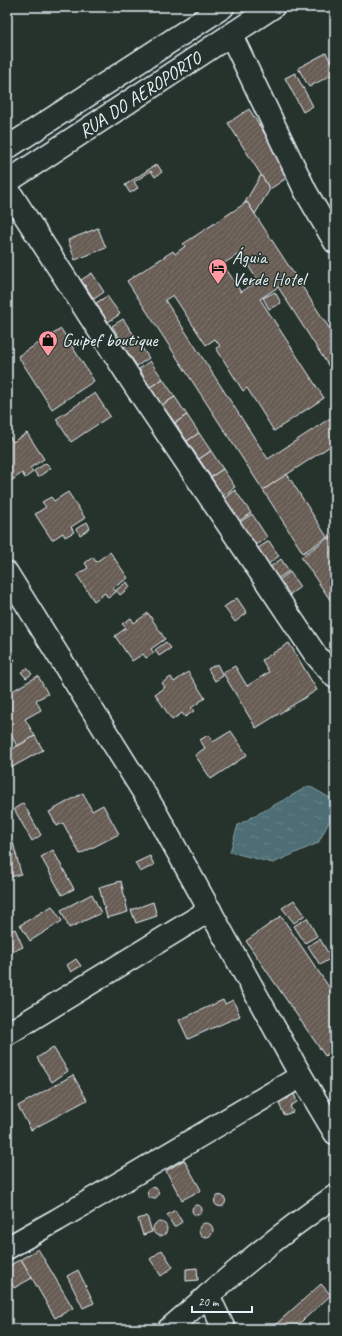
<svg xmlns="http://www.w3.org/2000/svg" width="342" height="1336" viewBox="0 0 342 1336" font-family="Caveat,sans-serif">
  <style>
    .water { fill: url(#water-ripples); stroke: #8ba2a9 }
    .building { fill: url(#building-hatch); stroke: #e8f1f8; fill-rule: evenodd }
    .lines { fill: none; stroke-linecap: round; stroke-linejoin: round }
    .minor-casing { stroke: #e8f1f8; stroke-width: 25 }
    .major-casing { stroke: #e8f1f8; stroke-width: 25 }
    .minor { stroke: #26332d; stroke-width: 22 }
    .major { stroke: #26332d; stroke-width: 22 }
    .labels { text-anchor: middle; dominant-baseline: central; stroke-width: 3; stroke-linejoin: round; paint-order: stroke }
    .street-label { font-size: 19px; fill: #e8f1f8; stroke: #26332d }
    .poi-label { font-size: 19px; fill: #e8f1f8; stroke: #26332d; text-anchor: start }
  </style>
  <defs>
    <pattern id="water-ripples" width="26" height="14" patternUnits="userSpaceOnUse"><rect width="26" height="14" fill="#4d6e74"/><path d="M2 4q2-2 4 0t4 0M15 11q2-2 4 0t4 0" fill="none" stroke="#678389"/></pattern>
    <pattern id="building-hatch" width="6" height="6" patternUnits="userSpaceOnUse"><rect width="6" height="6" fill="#685d54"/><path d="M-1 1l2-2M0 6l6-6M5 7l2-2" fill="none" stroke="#7e756d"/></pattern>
  </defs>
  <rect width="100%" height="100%" fill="#26332d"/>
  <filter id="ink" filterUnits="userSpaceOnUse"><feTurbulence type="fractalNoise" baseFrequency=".025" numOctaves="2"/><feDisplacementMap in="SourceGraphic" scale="8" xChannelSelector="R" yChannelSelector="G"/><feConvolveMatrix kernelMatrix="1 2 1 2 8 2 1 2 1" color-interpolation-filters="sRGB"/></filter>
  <g filter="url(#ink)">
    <path class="water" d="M309,786l21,12v22l-12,23 -45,20 -43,-11 8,-27z"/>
    <g class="building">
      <path d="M326,53l9,16v4l-26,14 -11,-19z"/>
      <path d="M295,73l18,33 -10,6 -18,-34z"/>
      <path d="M249,109l42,66 -21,14 -42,-66z"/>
      <path d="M157,164l5,8 -7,5 -4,-6 -17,11 4,6 -8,5 -5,-8z"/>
      <path d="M261,175l9,14 -15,25 -8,-12 -3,2z"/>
      <path d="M247,202l88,135v39l-57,-89 -18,12 64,99 -50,33 -27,-43 -4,3 -27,-43 4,-2 -5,-7 -9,6 -33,-50 -8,5 103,159 67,-44v28l-72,47 -136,-209 46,-30 2,3 10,-8 -2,-2zM240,253l18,28 -17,11 -18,-28z"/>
      <path d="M98,228l8,20 -31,12 -7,-20z"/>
      <path d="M92,273l12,19 -10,7 -13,-19z"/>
      <path d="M275,292l6,11 -12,6 -6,-11z"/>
      <path d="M107,296l13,18 -12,8 -12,-19z"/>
      <path d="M123,319l11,16 -11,8 -11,-17z"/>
      <path d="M61,329l33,52 -42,28 -34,-53z"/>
      <path d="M136,339l13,19 -12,8 -13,-19z"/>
      <path d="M150,361l13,18 -13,8 -11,-18z"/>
      <path d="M163,379l12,18 -13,8 -12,-18z"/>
      <path d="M95,393l15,23 -39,26 -15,-23z"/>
      <path d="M175,397l12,18 -12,8 -13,-18z"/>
      <path d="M187,415l12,18 -12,8 -12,-18z"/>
      <path d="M27,433l17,26 -14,9 3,4 -8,6 -3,-5 -11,8 -4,-7v-35l3,-2 3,5z"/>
      <path d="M199,433l12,18 -12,8 -12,-18z"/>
      <path d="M211,451l12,18 -12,8 -12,-18z"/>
      <path d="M46,463l5,5 -13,9 -4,-6z"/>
      <path d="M223,469l12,18 -12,9 -12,-19z"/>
      <path d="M287,474l40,63 -24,16 -40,-63z"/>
      <path d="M235,490l16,23 -12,8 -15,-23z"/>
      <path d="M68,492l17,26 -14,9 3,5 -9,5 -2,-4 -11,7 -17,-26 11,-7 -4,-5 9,-5 3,4z"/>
      <path d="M252,514l15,23 -11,8 -16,-23z"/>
      <path d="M87,522l3,6 -10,7 -4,-6z"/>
      <path d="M335,533v74l-34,-50z"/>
      <path d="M269,541l10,15 -11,8 -10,-16z"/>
      <path d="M110,552l18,26 -15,10 3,4 -8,6 -3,-5 -11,8 -17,-26 11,-7 -3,-5 8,-6 3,5z"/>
      <path d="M281,559l8,12 -12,8 -7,-12z"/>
      <path d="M290,572l10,15 -11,8 -10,-15z"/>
      <path d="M127,582l3,5 -10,8 -4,-5z"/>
      <path d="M237,598l10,15 -12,9 -11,-15z"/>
      <path d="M148,613l17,26 -14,10 3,4 -8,5 -3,-4 -11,7 -17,-25 11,-8 -4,-4 9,-6 3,5z"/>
      <path d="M166,642l5,6 -12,8 -4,-6z"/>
      <path d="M289,643l28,47 -61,38 -33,-55 12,-7 12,20 22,-14 -7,-12z"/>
      <path d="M8,653l7,7 -8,9v-15z"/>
      <path d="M217,664l6,12 -8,5 -7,-12z"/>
      <path d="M27,668l5,6 -6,4 -5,-6z"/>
      <path d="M188,672l17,26 -14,10 3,3 -9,6 -3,-4 -10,7 -17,-26 10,-7 -3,-4 9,-6 3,5z"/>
      <path d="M38,676l10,18 -12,6 5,10 -16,9 10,17 -18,10 -10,-18v-34z"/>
      <path d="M231,731l16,24 -36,24 -16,-24 10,-7 -5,-8 8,-5 5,7z"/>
      <path d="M35,736l8,14 -36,20v-22l2,3z"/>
      <path d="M83,793l9,18 11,-6 16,29 -39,20 -17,-31 -6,3 -8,-14z"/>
      <path d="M23,803l18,32 -9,6 -18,-32z"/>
      <path d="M13,842l8,32 -14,4v-34z"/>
      <path d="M53,850l21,39 -12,6 -21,-38z"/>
      <path d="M150,856l4,9 -14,7 -5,-9z"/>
      <path d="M121,881l7,31 -21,6 -8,-31z"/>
      <path d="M92,894l9,19 -32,15 -8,-18z"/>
      <path d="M294,900l11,15 -11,8 -12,-15z"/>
      <path d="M153,902l4,14 -21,7 -5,-13z"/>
      <path d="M52,906l10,15 -32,20 -10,-16z"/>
      <path d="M281,916l54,80v53l-10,7 -79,-115z"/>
      <path d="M307,918l10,18 -12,7 -11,-17z"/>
      <path d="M15,929l8,18 -16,7v-21z"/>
      <path d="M320,939l11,19 -11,7 -12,-19z"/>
      <path d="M76,959l5,7 -10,6 -4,-7z"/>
      <path d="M223,1000l2,4 8,-4 7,16 -52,23 -9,-19z"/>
      <path d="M53,1047l15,24 -16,11 -15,-24z"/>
      <path d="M73,1075l14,25 -56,30 -13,-24z"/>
      <path d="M294,1094l3,8 -7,4 3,6 -9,3 -6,-14z"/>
      <path d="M184,1160l17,30 -19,10 -16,-29z"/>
      <circle cx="153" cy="1193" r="5.5"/>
      <circle cx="220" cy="1201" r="5.5"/>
      <circle cx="197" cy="1210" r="5"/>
      <path d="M175,1210l7,12 -8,5 -7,-12z"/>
      <path d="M147,1216l5,16 -9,3 -5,-16z"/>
      <circle cx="160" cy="1229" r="7"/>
      <circle cx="206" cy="1230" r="7"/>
      <path d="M38,1249l35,59 -18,10 -34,-59z"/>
      <path d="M162,1250l11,17 -12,9 -11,-17z"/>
      <path d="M21,1259l11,19 -18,10 -7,-13v-8z"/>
      <path d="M197,1268l1,12 -12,1v-12z"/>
      <path d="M78,1270l16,33 -11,5 -16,-32z"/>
      <path d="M321,1284l10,11 -38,34h-14l-4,-4z"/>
    </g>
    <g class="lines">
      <g class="minor-casing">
        <g id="minor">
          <path d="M231,35l75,157 29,50"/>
          <path d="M7,188l126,195 182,271 20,23"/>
          <path d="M7,573l147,236 147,267 34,57"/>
          <path d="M7,1034l203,-124"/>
          <path d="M7,1248l50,-28 244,-144"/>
          <path d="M208,1295l16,34"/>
          <path d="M169,1329c54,-47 107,-93 166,-133"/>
        </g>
      </g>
      <g class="major-casing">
        <g id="major">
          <path d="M7,148l216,-141"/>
          <path d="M7,182l266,-175"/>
        </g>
      </g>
      <use href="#minor" class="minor"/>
      <use href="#major" class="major"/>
    </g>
  </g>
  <defs>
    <g id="hotel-pin" transform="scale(1)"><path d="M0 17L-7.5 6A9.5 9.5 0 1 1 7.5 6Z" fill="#ff9aa2" stroke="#26332d"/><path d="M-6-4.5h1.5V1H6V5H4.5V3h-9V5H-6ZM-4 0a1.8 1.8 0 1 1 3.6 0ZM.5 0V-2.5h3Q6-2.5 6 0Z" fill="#111"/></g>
    <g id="shop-pin" transform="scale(1)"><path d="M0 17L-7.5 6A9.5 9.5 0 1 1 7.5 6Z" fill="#ff9aa2" stroke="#26332d"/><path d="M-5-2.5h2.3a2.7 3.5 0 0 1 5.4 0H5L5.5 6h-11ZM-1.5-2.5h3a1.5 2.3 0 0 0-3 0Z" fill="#111"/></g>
  </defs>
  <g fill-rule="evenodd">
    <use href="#hotel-pin" x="218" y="268"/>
    <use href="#shop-pin" x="48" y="340"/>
  </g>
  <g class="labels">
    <g class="street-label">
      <text transform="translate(140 95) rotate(-33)">RUA DO AEROPORTO</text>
    </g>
    <g class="poi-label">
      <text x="232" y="257">Águia<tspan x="232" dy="22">Verde Hotel</tspan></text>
      <text x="62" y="340">Guipef boutique</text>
    </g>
  </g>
  <rect width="342" height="1336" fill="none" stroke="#26332d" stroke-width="24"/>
  <rect x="12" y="12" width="318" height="1312" fill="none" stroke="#e8f1f8" stroke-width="1.5" filter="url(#ink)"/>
  <path d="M192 1306v6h60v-6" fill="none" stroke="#e8f1f8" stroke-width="2"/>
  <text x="198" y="1306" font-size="12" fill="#e8f1f8" stroke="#26332d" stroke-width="3" paint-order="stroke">20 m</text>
</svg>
